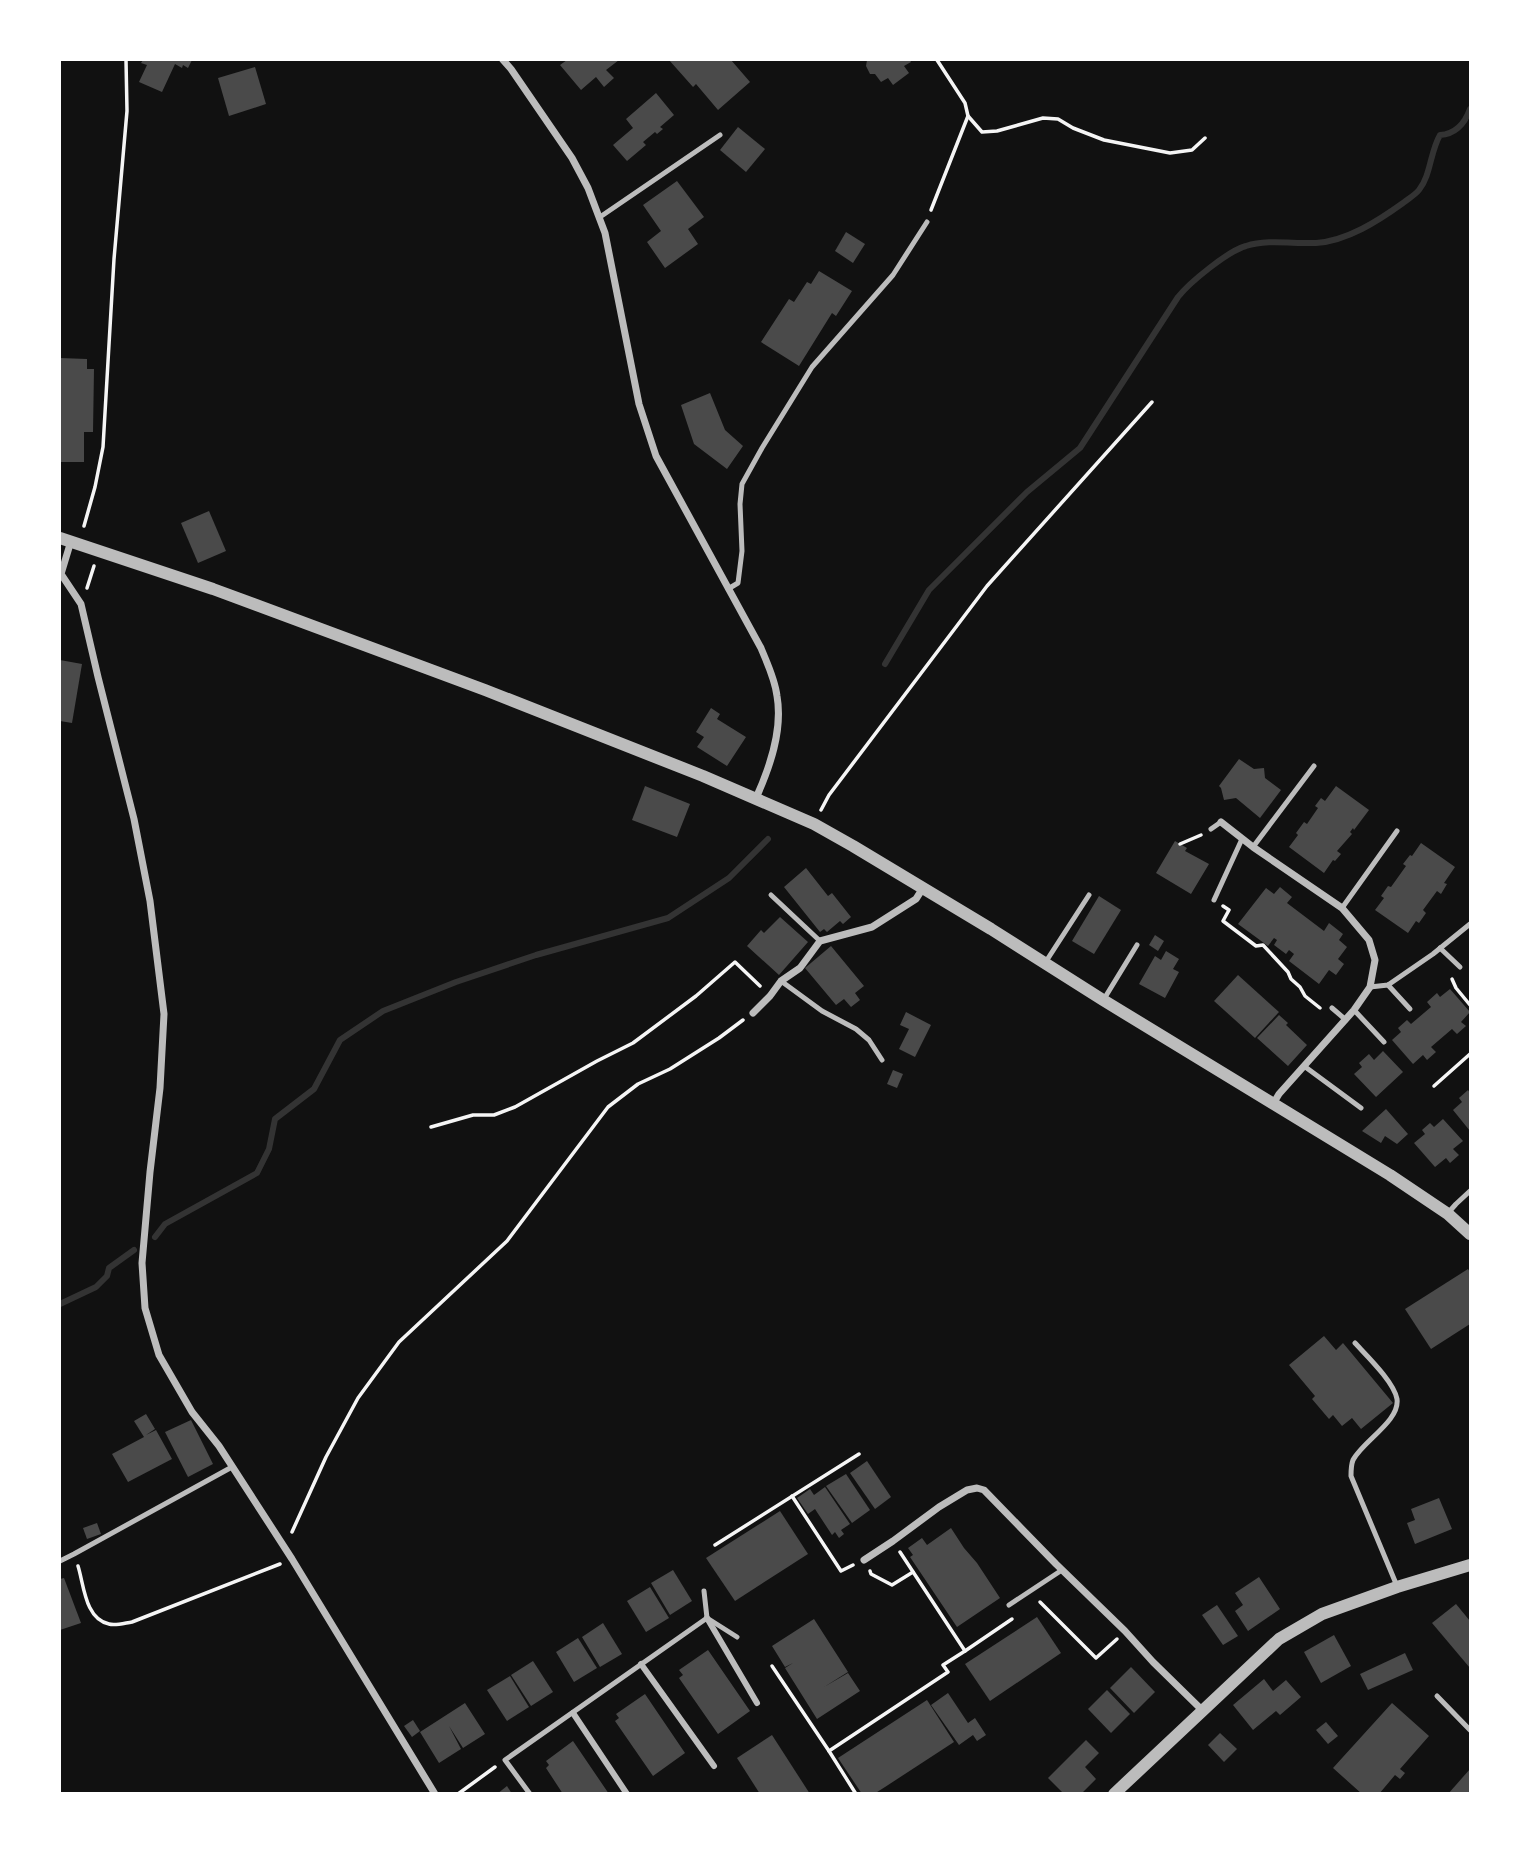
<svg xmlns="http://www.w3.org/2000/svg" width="1530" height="1853" viewBox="0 0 1530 1853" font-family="'Work Sans',sans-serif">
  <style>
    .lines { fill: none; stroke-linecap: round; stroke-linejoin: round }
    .stream { stroke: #333; stroke-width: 6 }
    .building { fill: #4a4a4a }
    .path { stroke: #f5f5f5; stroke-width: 3.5 }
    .service { stroke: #bcbcbc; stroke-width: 5 }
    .pedestrian { stroke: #bcbcbc; stroke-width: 6 }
    .minor { stroke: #bcbcbc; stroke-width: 7 }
    .tertiary { stroke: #bcbcbc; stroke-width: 12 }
  </style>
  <rect width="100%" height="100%" fill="#111"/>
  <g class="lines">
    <g class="stream">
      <path d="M885,664l44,-74 98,-98 53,-44 98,-151c12,-15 50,-46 68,-51 22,-7 47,-2 70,-3 31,-2 62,-22 87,-40 5,-4 12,-8 16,-13 12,-15 11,-38 21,-55 16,-1 25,-12 30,-26"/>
      <path d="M155,1237l10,-13 92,-51 12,-24 6,-30 39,-30 26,-49 43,-29 73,-29 80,-27 132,-37 61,-40 39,-39"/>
      <path d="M60,1304l36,-17 11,-11 2,-8 25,-18"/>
    </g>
  </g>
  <g class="building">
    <path d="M143,60h49l-4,8 -5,-3 -1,3 -7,-4 -13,28 -23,-10 8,-17 -6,-2z"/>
    <path d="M567,60h52l-13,10 8,8 -10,9 -8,-10 -15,13 -21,-25z"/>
    <path d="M669,60h62l19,22 -32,28 -22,-26 -3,3z"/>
    <path d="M867,60h43l1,2 -7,4 5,7 -16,12 -5,-7 -7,4 -6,-8h-5l-4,-8z"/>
    <path d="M255,67l11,37 -37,12 -11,-38z"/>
    <path d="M656,93l18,22 -14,12 3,2 -6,5 -2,-2 -12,10 3,3 -19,16 -14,-16 20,-17 -7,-9z"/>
    <path d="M738,127l27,22 -19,23 -26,-22z"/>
    <path d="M677,181l27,36 -16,12 10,15 -33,24 -18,-26 14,-11 -18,-26z"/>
    <path d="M846,232l19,12 -12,19 -18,-12z"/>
    <path d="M819,271l33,20 -16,25 -4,-3 -33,53 -38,-24 28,-43 5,3 13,-20 4,2z"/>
    <path d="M60,358l27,1v10h7l-1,63h-9v30h-24z"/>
    <path d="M710,393l15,37 18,16 -16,23 -33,-25 -13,-39z"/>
    <path d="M209,511l17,40 -28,12 -17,-40z"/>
    <path d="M60,660l22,4 -10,59 -12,-2z"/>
    <path d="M711,708l9,6 -3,5 29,18 -19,29 -30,-19 7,-10 -8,-5z"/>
    <path d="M1239,759l15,10 10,-1 1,10 16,12 -21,28 -24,-20 -12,2 -3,-12 -2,-2z"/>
    <path d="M645,786l45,18 -13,33 -45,-17z"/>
    <path d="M1336,786l33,24 -15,20 -1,-2 -3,4 2,2 -15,17 4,3 -6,7 -2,-1 -9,13 -35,-26 9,-12 -2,-2 8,-11 3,2 11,-16 -3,-2 6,-8 4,3z"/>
    <path d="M1175,841l12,7 -2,3 24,13 -18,30 -35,-21z"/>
    <path d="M1421,843l34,24 -11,16 3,1 -6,10 -4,-3 -14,19 3,3 -7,10 -3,-2 -8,12 -33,-23 9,-12 -3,-2 7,-10 3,1 15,-21 -3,-2 7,-9 2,1z"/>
    <path d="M806,868l22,28 4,-3 19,24 -8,7 -3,-3 -13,11 -3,-3 -4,3 -36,-45z"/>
    <path d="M1280,887l12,10 -5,6 37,28 5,-8 14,11 -4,6 8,7 -9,12 6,5 -8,11 -7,-5 -10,14 -30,-23 5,-7 -5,-4 -3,4 -12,-9 3,-5 -3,-2 -6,8 -30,-22 28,-36 8,6z"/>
    <path d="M1099,896l22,14 -27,44 -22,-13z"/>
    <path d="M780,917l28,25 -29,33 -32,-29 14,-16 3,3z"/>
    <path d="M1155,935l9,6 -6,10 -9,-6z"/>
    <path d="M831,946l33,40 -9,7 5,7 -9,7 -7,-8 -8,6 -31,-37z"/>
    <path d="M1166,951l13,8 -6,10 6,3 -14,26 -26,-14 16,-28 6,4z"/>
    <path d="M1238,975l41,37 -24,26 -41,-37z"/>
    <path d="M1450,989l20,23 -9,10 5,4 -9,8 -5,-5 -21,18 5,5 -9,8 -4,-5 -10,9 -21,-24 9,-8 -3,-4 9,-8 4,4 20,-17 -4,-5 10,-9 3,4z"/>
    <path d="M906,1012l25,13 -16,32 -16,-8 10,-20 -9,-4z"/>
    <path d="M1279,1015l9,8 -2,2 21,20 -19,21 -31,-28z"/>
    <path d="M1383,1051l20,21 -27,25 -22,-23 8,-7 -3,-4 10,-9 5,6z"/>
    <path d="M893,1070l10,4 -6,14 -10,-4z"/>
    <path d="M1468,1090l2,3v38l-17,-21 9,-8 -3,-4z"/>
    <path d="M1386,1109l22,25 -11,10 -12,-8 -4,7 -19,-12z"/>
    <path d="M1443,1119l20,22 -10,8 6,6 -9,8 -4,-5 -11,9 -21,-24 11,-9 -3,-4 8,-7 4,4z"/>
    <path d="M1468,1269l2,3v52l-39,25 -26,-40z"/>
    <path d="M1324,1336l12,14 7,-7 50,60 -32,26 -9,-11 -10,8 -9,-11 -4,4 -17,-20 3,-3 -26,-31z"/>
    <path d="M146,1414l9,15 -9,6 10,-5 16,29 -44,23 -16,-28 32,-17 -10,-16z"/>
    <path d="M191,1420l22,44 -25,13 -23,-45z"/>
    <path d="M867,1461l24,36 -16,12 -25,-36z"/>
    <path d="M846,1474l24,36 -18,13 -26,-37z"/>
    <path d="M825,1487l25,37 -9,6 3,4 -5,4 -4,-6 -3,3 -17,-26 -7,5 -11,-16 13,-9 4,6z"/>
    <path d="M1439,1498l13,31 -37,15 -8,-21 8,-3 -4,-11z"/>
    <path d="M780,1511l28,43 -73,47 -29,-43z"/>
    <path d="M97,1523l4,11 -14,5 -4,-11z"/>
    <path d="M951,1528l13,20 13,15 23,35 -43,29 -47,-70 3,-2 -5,-7 14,-10 5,7z"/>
    <path d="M673,1570l19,31 -22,14 -19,-32z"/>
    <path d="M1259,1577l21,32 -32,22 -13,-20 8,-6 -8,-12z"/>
    <path d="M64,1578l17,45 -21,7v-51z"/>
    <path d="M650,1587l19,31 -23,14 -19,-31z"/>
    <path d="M1456,1604l14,17v47l-38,-45z"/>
    <path d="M1217,1605l21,31 -15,9 -21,-30z"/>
    <path d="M1037,1617l24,36 -71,48 -25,-37z"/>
    <path d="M814,1619l34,53 -24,15 24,-14 12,18 -43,28 -32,-51 8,-5 -8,4 -13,-21z"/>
    <path d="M603,1623l19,31 -22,13 -18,-30z"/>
    <path d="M1334,1635l17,31 -30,17 -17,-31z"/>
    <path d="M578,1638l19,30 -23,14 -18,-30z"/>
    <path d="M708,1650l42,61 -32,23 -39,-56 4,-3 -4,-5z"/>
    <path d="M1405,1653l8,17 -45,20 -8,-16z"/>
    <path d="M533,1661l20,31 -22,14 -20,-31z"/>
    <path d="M1131,1667l24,25 -21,21 -24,-25z"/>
    <path d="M510,1676l19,31 -22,14 -20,-31z"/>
    <path d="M1264,1679l9,12 13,-11 15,17 -21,18 -4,-4 -23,19 -20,-25z"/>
    <path d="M1107,1690l23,24 -19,19 -23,-24z"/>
    <path d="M948,1693l20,30 7,-5 11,17 -9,6 -4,-6 -14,10 -28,-40z"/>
    <path d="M645,1694l40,59 -32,23 -38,-55 4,-3 -3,-4z"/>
    <path d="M927,1700l27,42 -69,45 -11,7h-12l-24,-36z"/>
    <path d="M465,1703l20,31 -22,14 -14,-22 12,23 -22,14 -19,-31z"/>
    <path d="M1392,1703l37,33 -29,33 5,4 -5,6 -5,-4 -16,19h-17l-29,-26z"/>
    <path d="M413,1720l7,11 -8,6 -8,-11z"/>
    <path d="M1326,1722l12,14 -10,8 -12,-14z"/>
    <path d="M1220,1733l17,16 -13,13 -16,-17z"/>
    <path d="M772,1735l38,59h-50l-23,-36z"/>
    <path d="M1086,1740l13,13 -14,14 11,12 -15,15h-17l-16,-16z"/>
    <path d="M573,1741l36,53h-46l-17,-26 3,-3 -3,-4z"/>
    <path d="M1470,1769v25h-22z"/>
    <path d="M507,1786l5,8h-15z"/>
  </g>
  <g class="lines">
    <g class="path">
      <path d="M968,116l14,16 15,-1 46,-13 15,1 15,9 31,12 66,13 22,-3 13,-12"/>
      <path d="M931,210l37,-94 -3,-13 -28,-43"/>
      <path d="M84,526l11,-39 8,-40 11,-188 13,-148 -1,-51"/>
      <path d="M87,588l7,-22"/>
      <path d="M821,810l8,-15 158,-209 165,-184"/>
      <path d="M1180,844l21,-9"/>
      <path d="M1223,906l6,4 -6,11 33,25 7,-1 25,27 3,7 9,8 5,9 15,12"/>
      <path d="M1452,979l4,9 14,17"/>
      <path d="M1434,1086l36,-32"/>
      <path d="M431,1127l42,-12h21l21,-8 82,-46 36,-18 63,-47 39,-34 25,24"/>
      <path d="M792,1496l49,75 12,-6"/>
      <path d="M292,1532l34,-75 32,-59 41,-56 108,-101 101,-134 30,-23 32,-15 49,-31 24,-18"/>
      <path d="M715,1545l144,-91"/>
      <path d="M78,1566c6,19 7,53 31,58 6,2 16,-1 23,-2l148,-58"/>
      <path d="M870,1571l1,3 21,11 21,-13"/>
      <path d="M1040,1602l56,56 21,-19"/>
      <path d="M965,1651l47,-32"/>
      <path d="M772,1666l57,85"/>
      <path d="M458,1794l37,-27"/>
      <path d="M856,1794l-27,-43 119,-79 -5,-7 22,-14 -65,-99"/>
    </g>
    <g class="service">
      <path d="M600,217l120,-82"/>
      <path d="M728,589l10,-6 4,-32 -2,-47 2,-20 20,-36 50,-81 81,-92 34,-53"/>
      <path d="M1211,829l10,-7"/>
      <path d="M1253,847l61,-81"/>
      <path d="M771,895l49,46"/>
      <path d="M1214,900l28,-61"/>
      <path d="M1342,908l55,-77"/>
      <path d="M1440,948l20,19"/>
      <path d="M1045,963l44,-68"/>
      <path d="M781,981l41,30 34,18 13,11 13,20"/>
      <path d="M1388,985l22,24"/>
      <path d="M1370,987l18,-2 45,-31 37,-30"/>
      <path d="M1104,999l33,-54"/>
      <path d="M1332,1008l14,12"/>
      <path d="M1354,1010l30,32"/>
      <path d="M1304,1066l57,42"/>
      <path d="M1448,1213l8,-9 14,-13"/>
      <path d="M1355,1343c12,13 39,39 42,56 3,22 -34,42 -44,61 -2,5 -2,10 -2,16l46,110"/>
      <path d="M60,1561l14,-7 158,-87"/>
      <path d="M704,1591l3,27"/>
      <path d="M1009,1605l53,-35"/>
      <path d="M1437,1696l33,34"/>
      <path d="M530,1794l-25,-34 202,-142 30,19"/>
    </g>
    <g class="pedestrian">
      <path d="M707,1618l50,85"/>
      <path d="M641,1664l73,102"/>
      <path d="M573,1713l54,81"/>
    </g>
    <g class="minor">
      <path d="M503,60l8,9 61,89 16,30 17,45 34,171 17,52 105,192c6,15 14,31 16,48 6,34 -7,71 -21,102"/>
      <path d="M71,541l-10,33 20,30 17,73 36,142 16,82 14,113 -4,74 -10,84 -8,91 3,45 14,47 33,57 27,34 73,113 143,235"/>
      <path d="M1221,822l32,25 89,61 27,32 6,20 -5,27 -16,23 -75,84 -6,10"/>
      <path d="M753,1013l17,-17 11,-15 19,-13 20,-27 52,-14 44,-28 7,-11"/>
      <path d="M864,1560l29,-19 46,-34 28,-17 10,-2 7,2 72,74 69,67 28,31 49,48"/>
    </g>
    <g class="tertiary">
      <path d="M60,538l153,51 272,101 218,86 111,48 39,22 138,83 112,71 287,175 58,39 22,20"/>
      <path d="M1114,1794l165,-155 43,-25 75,-27 73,-22"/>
    </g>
  </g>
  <rect width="1530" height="1853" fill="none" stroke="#ffffff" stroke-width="122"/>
</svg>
